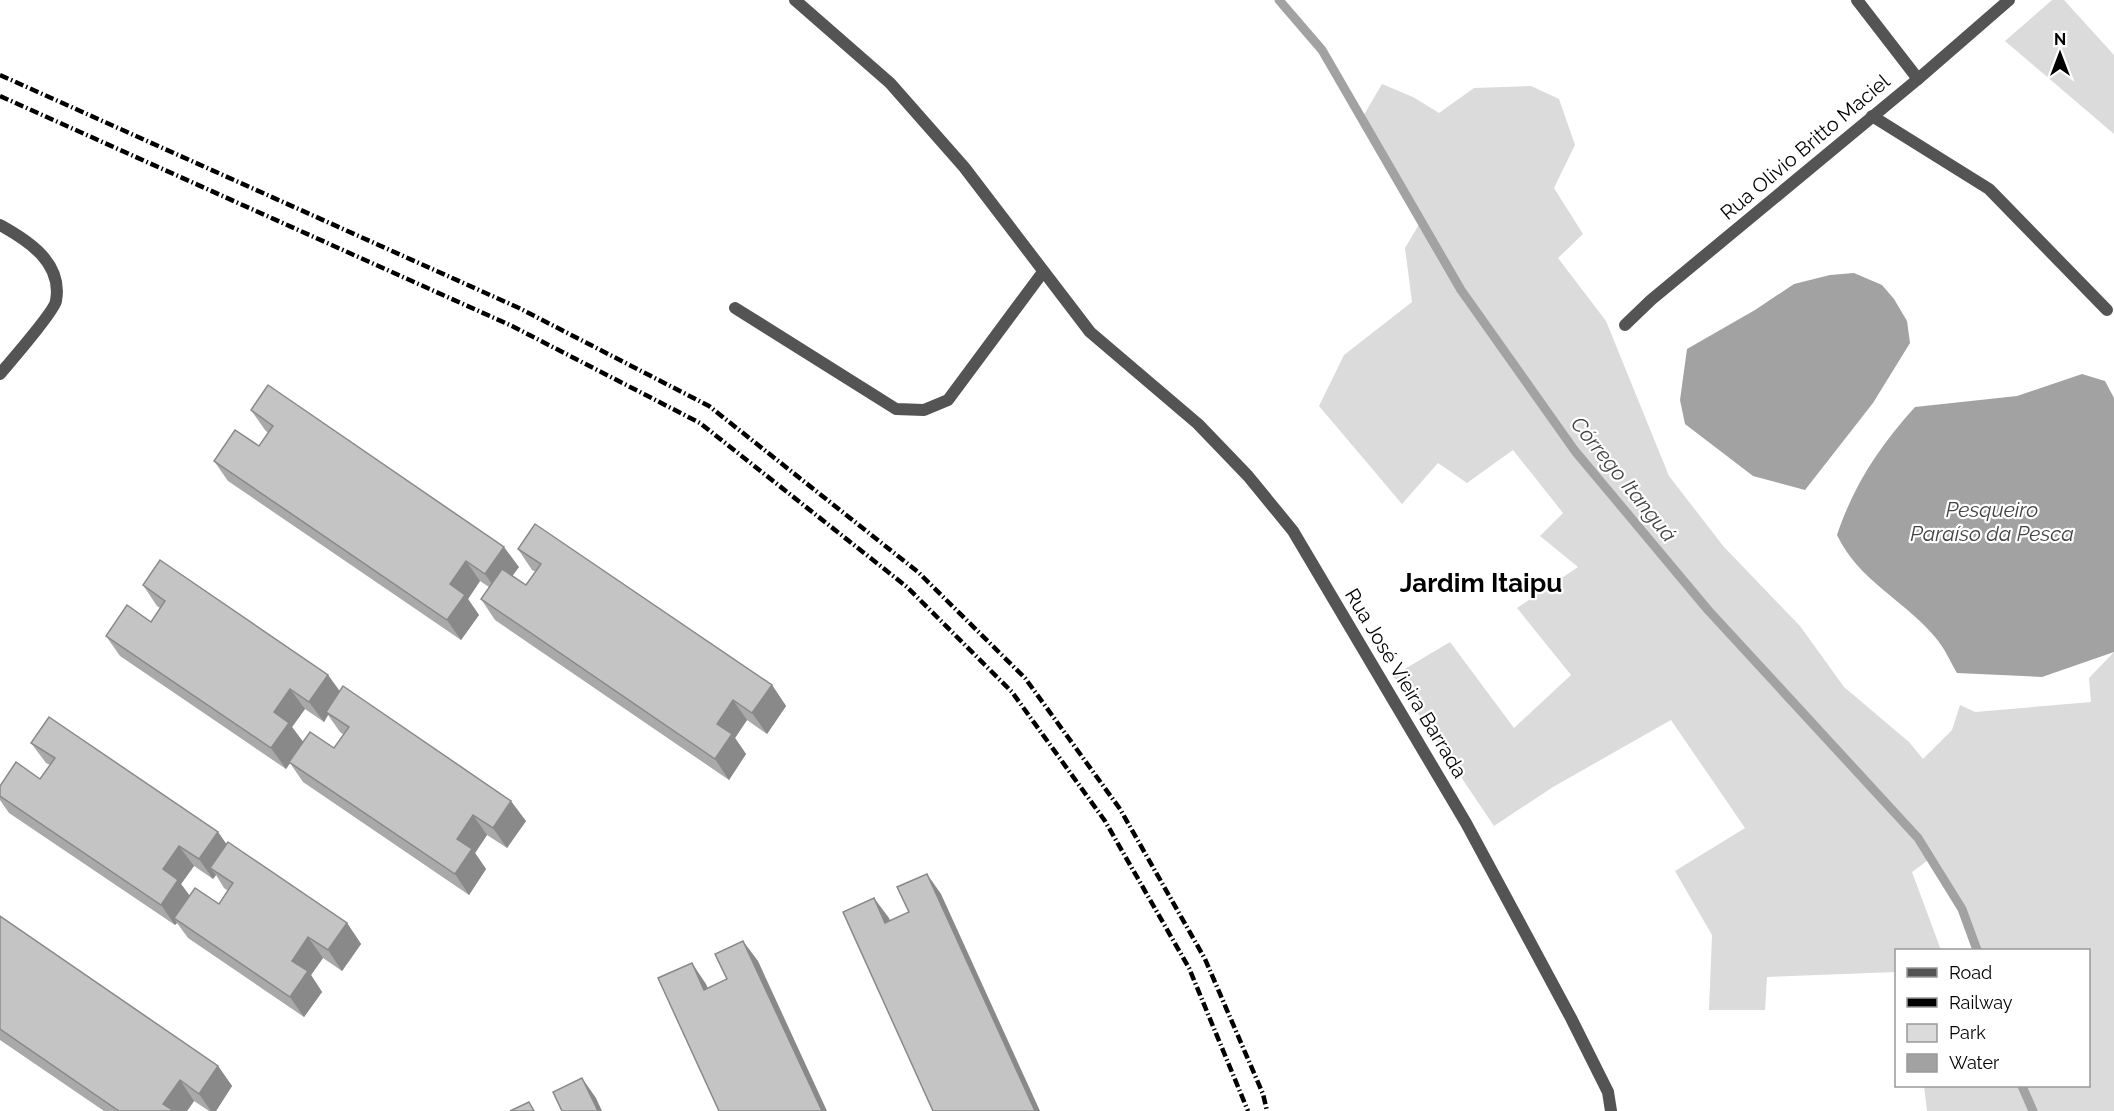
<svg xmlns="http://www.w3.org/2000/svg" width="2114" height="1111" viewBox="0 0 2114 1111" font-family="Raleway,sans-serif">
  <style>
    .green { fill: #dbdbdb }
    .water { fill: #a2a2a2 }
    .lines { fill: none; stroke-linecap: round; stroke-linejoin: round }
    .stream { stroke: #a2a2a2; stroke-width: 9 }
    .lane { stroke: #545454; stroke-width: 12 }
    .street { stroke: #545454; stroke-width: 12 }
    .rail { stroke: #000; stroke-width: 4.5; stroke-dasharray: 9 3 1.5 3; stroke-linecap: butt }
    .wall { fill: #a9a9a9; fill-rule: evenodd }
    .shaded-wall { fill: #898989 }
    .building { fill: #c4c4c4; stroke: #898989; stroke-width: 1.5 }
    .labels { text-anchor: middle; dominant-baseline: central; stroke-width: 4.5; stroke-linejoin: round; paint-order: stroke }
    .street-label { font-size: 20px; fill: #000; stroke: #fff }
    .water-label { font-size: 21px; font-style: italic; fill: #434343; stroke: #fff }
    .district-label { font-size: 26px; font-weight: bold; fill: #000; stroke: #fff }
  </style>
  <rect width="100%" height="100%" fill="#fff"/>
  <g class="green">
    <path d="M2052,0h12l50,55v79l-109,-93z"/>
    <path d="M1382,84l31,13 26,16 35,-25 57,-2 28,13 16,46 -21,43 29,46 -25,24 48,63 63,155 55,71 76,79 44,61 65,55 14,17 29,-29 8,-25 15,7 116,-10 -2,-24 25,-26v459h-187l-3,-25h164v-136h-111l-15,-41 -31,-51 -19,14 29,78h-45v22l-129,5 -2,33h-56l3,-75 -37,-64 70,-43 -74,-108 -118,67 -59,39 -101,-150 57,-34 64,86 57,-53 -54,-67 61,-41 -38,-31 23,-23 -50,-63 -46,33 -29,-20 -36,41 -83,-98 25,-51 68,-53 -7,-54 16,-27 -59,-103z"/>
  </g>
  <g class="water">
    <path d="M1854,273l28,12 12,14 13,22 3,22 -37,60 -68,87 -52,-14 -68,-52 -5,-24 7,-51 68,-39 39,-26 36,-9z"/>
    <path d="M2082,374l23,7 9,17v254l-72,25 -85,-4c-7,-12 -13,-26 -22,-36 -32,-38 -76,-56 -98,-102 17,-51 43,-89 78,-128l102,-11z"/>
  </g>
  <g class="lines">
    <g class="stream">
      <path d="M1279,0l43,50 139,240 114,161 133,159 210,228 44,71 15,41"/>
      <path d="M2022,1086l11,25"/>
    </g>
    <path class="lane" d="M1872,116l117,73 118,121"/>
    <g class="street">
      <path d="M795,0l95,83 74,84 126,165 108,92 50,52 45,55 173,292 105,195 37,74 3,19"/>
      <path d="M1857,0l61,79"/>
      <path d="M0,225c29,16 63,38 56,76 -2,11 -46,61 -56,73"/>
      <path d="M735,308l161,101 28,1 24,-10 95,-128"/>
      <path d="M1625,325l26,-25 267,-221 91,-79"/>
    </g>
    <g class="rail">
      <path d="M0,75l519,233 190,98 209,166 107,106 95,131 85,150 58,135 4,17"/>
      <path d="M0,96l512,230 188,97 207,164 105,105 93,129 84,147 59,143"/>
    </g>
  </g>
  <g class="wall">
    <path d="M251,410l268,157 -7,9 14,9 10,-13 -4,-2 -14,-21 254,136 14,21 -19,28 -20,-14 -12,18 11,16 -17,26 -234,-160 -14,-21 8,-12 -9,-6 -12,18 11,16 -18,25 -233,-159 -14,-20 45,-15 9,-13 -3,-3z"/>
    <path d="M143,585l185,90 12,16 186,130 -19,27 -20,-13 -12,18 11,16 -17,26 -166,-113 -13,-19 -4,6 -166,-113 -14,-20 45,-14 9,-14 -3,-2zM305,709l19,13 4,-7 12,17 4,3 -10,13 -31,-6 -11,-15z"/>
    <path d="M31,743l187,89 8,12 121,79 14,21 -19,27 -19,-13 -12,17 11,17 -18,25 -116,-79 -11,-15 -2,2 -166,-112 -9,-13v-14l40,-7 10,-14 -4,-2zM194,866l19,13 3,-4 8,13 4,3 -9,13 -30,-9 -8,-11z"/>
    <path d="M0,916l218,150 14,20 -16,25h-7l-15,-10 -7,10h-83l-104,-71z"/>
  </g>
  <g class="shaded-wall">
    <path d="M504,547l15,20 -20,27 -14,-20z"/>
    <path d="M466,561l14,20 -12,18 11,16 -18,25 -14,-20 3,-36z"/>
    <path d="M328,675l14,20 -16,17 2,3 -4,7 -15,-20z"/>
    <path d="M772,685l14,21 -19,28 -15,-21z"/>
    <path d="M290,689l15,20 -13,18 12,16 -18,26 -15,-21 3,-36z"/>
    <path d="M733,700l14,20 -12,18 11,16 -17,26 -14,-21 2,-35z"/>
    <path d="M511,801l15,20 -19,27 -14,-20z"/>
    <path d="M473,815l14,20 -12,18 11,16 -17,26 -14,-21 2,-35z"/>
    <path d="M218,832l14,20 -22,16 6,7 -3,4 -14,-20z"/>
    <path d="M179,846l15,20 -13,18 12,16 -19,18 3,5 -2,2 -14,-20 2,-36z"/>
    <path d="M927,874l14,20 99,217h-5z"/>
    <path d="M874,898l15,20 11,25 -15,-20z"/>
    <path d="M347,923l14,21 -19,27 -14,-21z"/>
    <path d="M308,937l15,21 -12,17 11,17 -18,25 -14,-20 2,-36z"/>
    <path d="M743,941l15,20 69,150h-5z"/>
    <path d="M692,963l14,21 12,26 -14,-20z"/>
    <path d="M218,1066l14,20 -16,25h-5l-12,-17z"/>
    <path d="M582,1078l14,20 6,13h-4z"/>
    <path d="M180,1080l14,21 -7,10h-19l-5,-7z"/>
  </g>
  <g class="building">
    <path d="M268,385l236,162 -19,27 -19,-13 -16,23 15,11 -18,25 -233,-159 21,-31 24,16 14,-20 -22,-16z"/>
    <path d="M535,524l237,161 -20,28 -19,-13 -16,24 15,10 -17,25 -234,-160 21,-30 24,16 15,-21 -23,-15z"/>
    <path d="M160,560l168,115 -19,27 -19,-13 -16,23 15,11 -18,25 -165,-112 21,-31 24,17 14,-21 -22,-16z"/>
    <path d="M343,686l168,115 -18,27 -20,-13 -16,24 15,10 -17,25 -166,-112 21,-30 24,16 15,-21 -23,-15z"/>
    <path d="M49,717l169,115 -19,27 -20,-13 -16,23 15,11 -17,25 -161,-109v-10l16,-24 24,17 15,-21 -24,-15z"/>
    <path d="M228,842l119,81 -19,27 -20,-13 -16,24 16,10 -18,26 -116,-79 21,-30 24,16 14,-21 -23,-15z"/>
    <path d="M927,874l108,237h-102l-90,-199 31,-14 11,25 24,-11 -12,-25z"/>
    <path d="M0,916l218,150 -19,28 -19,-14 -17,24 11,7h-55l-119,-82z"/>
    <path d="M743,941l79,170h-103l-61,-133 34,-15 12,27 23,-11 -12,-25z"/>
    <path d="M582,1078l16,33h-36l-9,-19z"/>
    <path d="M529,1102l5,9h-24z"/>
  </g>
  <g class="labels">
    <g class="street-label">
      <text transform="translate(1805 147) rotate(-40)">Rua Olivio Britto Maciel</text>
      <text transform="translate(1406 683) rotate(59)">Rua José Vieira Barrada</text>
    </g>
    <g class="water-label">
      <text transform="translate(1624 479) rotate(51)">Córrego Itanguá</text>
      <text x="1992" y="509">Pesqueiro<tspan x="1992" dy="24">Paraíso da Pesca</tspan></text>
    </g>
    <g class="district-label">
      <text x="1481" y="583">Jardim Itaipu</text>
    </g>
  </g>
  <rect x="1895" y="949" width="195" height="138" fill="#ffffff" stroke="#999999" stroke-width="1.5"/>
  <rect x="1907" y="968" width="30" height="9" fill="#545454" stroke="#999999" stroke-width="1.5"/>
  <text x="1949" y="979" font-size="18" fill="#000000">Road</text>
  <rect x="1907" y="998" width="30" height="9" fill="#000000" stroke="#999999" stroke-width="1.5"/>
  <text x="1949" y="1009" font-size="18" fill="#000000">Railway</text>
  <rect x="1907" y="1024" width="30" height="18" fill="#dbdbdb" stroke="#999999" stroke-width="1.5"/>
  <text x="1949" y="1039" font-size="18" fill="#000000">Park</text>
  <rect x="1907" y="1054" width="30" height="18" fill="#a2a2a2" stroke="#999999" stroke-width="1.5"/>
  <text x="1949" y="1069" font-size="18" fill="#000000">Water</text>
  <g transform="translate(2060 54)" stroke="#ffffff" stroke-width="4.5" paint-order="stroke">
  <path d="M0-4.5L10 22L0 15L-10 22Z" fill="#000000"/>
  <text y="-9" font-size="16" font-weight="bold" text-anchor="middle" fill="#000000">N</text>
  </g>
</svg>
